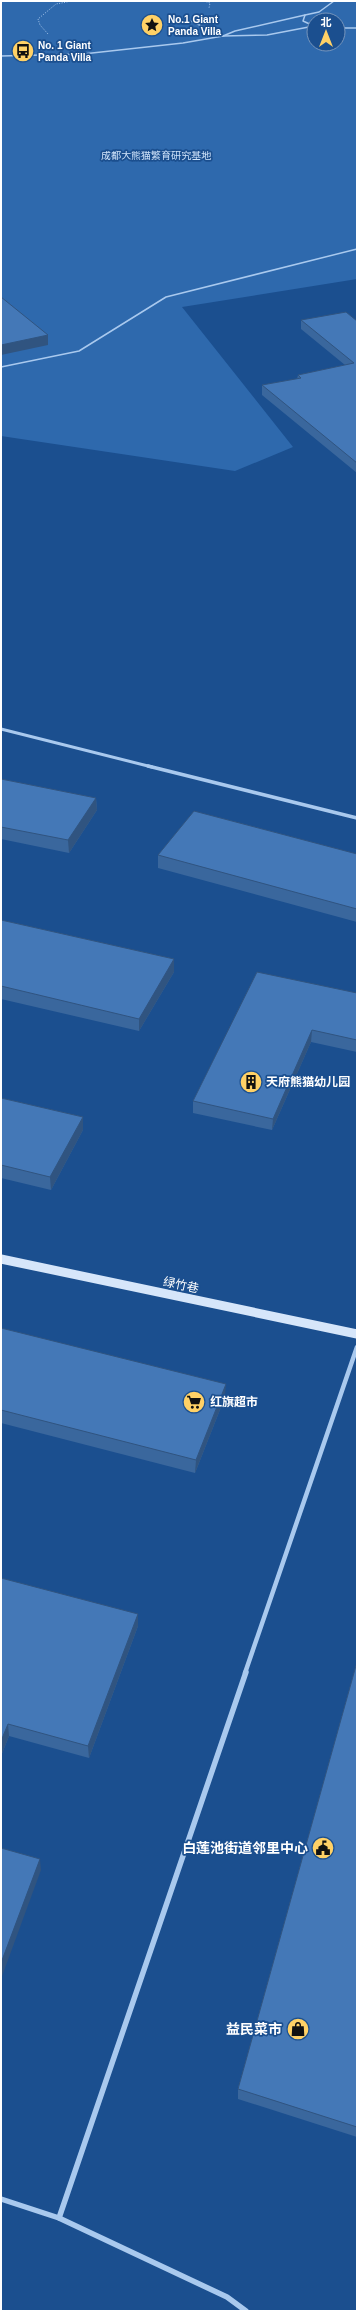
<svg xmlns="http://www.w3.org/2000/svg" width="358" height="2312" viewBox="0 0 358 2312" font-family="Arial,'Noto Sans SC',sans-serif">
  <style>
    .green { fill: #2e69ad; fill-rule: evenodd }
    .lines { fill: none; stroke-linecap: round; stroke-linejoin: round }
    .path { stroke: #a9c9ee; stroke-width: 1; stroke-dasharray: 1 1.5; stroke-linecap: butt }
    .lane { stroke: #a9c9ee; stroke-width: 1.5 }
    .street-far3 { stroke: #a9c9ee; stroke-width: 3 }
    .street-far2 { stroke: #a9c9ee; stroke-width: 3.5 }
    .street-far1 { stroke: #a9c9ee; stroke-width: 4.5 }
    .street { stroke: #a9c9ee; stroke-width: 5.5 }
    .secondary { stroke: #d6e6fa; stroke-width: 9 }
    .wall { fill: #3a679d }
    .shaded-wall { fill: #305480 }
    .building { fill: #4478b7; stroke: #305480 }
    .labels { text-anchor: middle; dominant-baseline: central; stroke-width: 3.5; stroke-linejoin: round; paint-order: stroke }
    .far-poi-label { font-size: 10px; font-weight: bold; fill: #fff; stroke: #1b4f8f; text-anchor: start }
    .far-park-label { font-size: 10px; fill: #cfe3fa; stroke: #1b4f8f }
    .poi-label { font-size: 12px; font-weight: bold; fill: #fff; stroke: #1b4f8f; text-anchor: start }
    .street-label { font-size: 12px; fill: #fff; stroke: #1b4f8f }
    .near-poi-label { font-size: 14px; font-weight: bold; fill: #fff; stroke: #1b4f8f; text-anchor: end }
  </style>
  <rect width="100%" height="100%" fill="#1b4f8f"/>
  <path class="green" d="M1,1h356v278l-175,28 111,140 -58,24 -234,-35zM314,20h24v24h-24z"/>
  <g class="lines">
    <g class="path">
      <path d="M204,1l6,2 -1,5"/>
      <path d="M48,34l-8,-9 -2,-6 18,-15 16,-3"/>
    </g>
    <g class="lane">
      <path d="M191,21l32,15 12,-5 70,-16"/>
      <path d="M314,26l-11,-5 2,-6 14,-3 15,-11"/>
      <path d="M338,28h19"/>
      <path d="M1,56l82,-2 100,-11 40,-7 44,-1 47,-9"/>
      <path d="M1,367l78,-16 87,-54 191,-48"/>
    </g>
    <path class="street-far3" d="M1,729l151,38"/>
    <path class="street-far2" d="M148,766l209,52"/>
    <path class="street-far1" d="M245,1673l112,-326"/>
    <g class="street">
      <path d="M1,2199l58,19 168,79 19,14"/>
      <path d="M59,2218l187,-546"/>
    </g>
    <path class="secondary" d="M1,1259l356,75"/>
  </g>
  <g class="wall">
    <path d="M301,320l56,1v152l-95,-78v-10l35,-6 1,-4 47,-10 -44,-36z"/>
    <path d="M1,779l95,19 1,12 -28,43 -68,-14z"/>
    <path d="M357,854v68l-199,-54v-13z"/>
    <path d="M1,920l173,39v13l-35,59 -138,-32z"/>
    <path d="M357,993v59l-46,-10 -39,88 -79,-17v-12z"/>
    <path d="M1,1098l82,19v13l-32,60 -50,-12z"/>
    <path d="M1,1328l224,69 -30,76 -194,-50z"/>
    <path d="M1,1578l137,48 -49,132 -80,-22 -8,20z"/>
    <path d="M357,1662v475l-119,-38v-10z"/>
  </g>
  <g class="shaded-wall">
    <path d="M48,335v10l-47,10v-10z"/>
    <path d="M96,798l1,12 -28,43 -1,-13z"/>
    <path d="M174,959v13l-35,59v-12z"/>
    <path d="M312,1030l-1,12 -39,88 1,-11z"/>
    <path d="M83,1117v13l-32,60 -1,-13z"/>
    <path d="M226,1384l-1,13 -30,76 1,-13z"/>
    <path d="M138,1614v12l-49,132 -1,-12z"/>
    <path d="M8,1724l1,12 -8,20v-15z"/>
    <path d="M40,1859l1,11 -40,109v-16z"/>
  </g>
  <g class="building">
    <path d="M1,297l47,38 -47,10z"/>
    <path d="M346,312l11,9v142l-95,-78 39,-7 -3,-3 56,-12 -53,-43z"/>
    <path d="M1,779l95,19 -28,42 -67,-13z"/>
    <path d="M194,811l163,43v55l-199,-54z"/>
    <path d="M1,920l173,39 -35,60 -138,-33z"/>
    <path d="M257,972l100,21v47l-45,-10 -39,89 -80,-18z"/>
    <path d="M1,1098l82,19 -33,60 -49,-12z"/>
    <path d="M1,1328l225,56 -30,76 -195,-50z"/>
    <path d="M1,1578l137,36 -50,132 -80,-22 -7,17z"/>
    <path d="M357,1662v465l-119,-38z"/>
    <path d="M1,1848l39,11 -39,104z"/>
  </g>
  <defs>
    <g id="sight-disc" transform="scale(1.15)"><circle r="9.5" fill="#ffd166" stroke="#1b4f8f"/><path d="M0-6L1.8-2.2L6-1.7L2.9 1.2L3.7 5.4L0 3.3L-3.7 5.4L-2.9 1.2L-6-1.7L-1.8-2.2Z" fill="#111"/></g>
    <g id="bus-disc" transform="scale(1.15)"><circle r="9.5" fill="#ffd166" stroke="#1b4f8f"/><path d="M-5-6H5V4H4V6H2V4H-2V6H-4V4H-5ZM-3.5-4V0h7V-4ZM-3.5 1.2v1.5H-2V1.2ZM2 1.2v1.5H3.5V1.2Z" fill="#111"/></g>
    <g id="building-disc" transform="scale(1.15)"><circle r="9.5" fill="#ffd166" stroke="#1b4f8f"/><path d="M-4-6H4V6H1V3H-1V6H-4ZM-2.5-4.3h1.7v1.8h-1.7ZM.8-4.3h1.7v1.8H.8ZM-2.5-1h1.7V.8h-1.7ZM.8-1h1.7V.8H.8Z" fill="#111"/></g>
    <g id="supermarket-disc" transform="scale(1.15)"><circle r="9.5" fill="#ffd166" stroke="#1b4f8f"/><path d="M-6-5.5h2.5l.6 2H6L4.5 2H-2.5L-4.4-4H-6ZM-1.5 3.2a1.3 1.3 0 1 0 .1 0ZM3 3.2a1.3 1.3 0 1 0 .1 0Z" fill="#111"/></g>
    <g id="civic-disc" transform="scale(1.15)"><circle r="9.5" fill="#ffd166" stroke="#1b4f8f"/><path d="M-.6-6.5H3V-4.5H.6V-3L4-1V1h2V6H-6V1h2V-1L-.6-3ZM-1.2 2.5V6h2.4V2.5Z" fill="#111"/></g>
    <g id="shop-disc" transform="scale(1.15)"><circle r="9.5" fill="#ffd166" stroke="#1b4f8f"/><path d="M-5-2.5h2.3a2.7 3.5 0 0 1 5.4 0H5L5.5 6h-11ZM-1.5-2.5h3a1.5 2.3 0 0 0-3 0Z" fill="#111"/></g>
  </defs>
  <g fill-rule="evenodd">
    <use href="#sight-disc" x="152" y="25"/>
    <use href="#bus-disc" x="23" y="51"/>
    <use href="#building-disc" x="251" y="1082"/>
    <use href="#supermarket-disc" x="194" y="1402"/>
    <use href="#civic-disc" x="323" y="1848"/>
    <use href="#shop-disc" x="298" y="2029"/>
  </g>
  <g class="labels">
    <g class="far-poi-label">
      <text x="168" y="19">No.1 Giant<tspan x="168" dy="12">Panda Villa</tspan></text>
      <text x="38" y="45">No. 1 Giant<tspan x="38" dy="12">Panda Villa</tspan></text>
    </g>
    <g class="far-park-label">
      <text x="156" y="155">成都大熊猫繁育研究基地</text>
    </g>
    <g class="poi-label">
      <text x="266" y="1082">天府熊猫幼儿园</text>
      <text x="210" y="1402">红旗超市</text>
    </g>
    <g class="street-label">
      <text transform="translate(181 1285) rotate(12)">绿竹巷</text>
    </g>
    <g class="near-poi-label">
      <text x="308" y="1848">白莲池街道邻里中心</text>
      <text x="282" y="2029">益民菜市</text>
    </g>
  </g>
  <rect width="358" height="2312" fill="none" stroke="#ffffff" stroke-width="4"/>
  <g transform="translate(326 32)"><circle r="19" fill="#1b4f8f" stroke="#7695bc"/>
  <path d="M0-3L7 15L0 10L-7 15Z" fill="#ffd166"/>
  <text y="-6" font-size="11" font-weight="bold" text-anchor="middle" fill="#ffffff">北</text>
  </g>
</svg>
